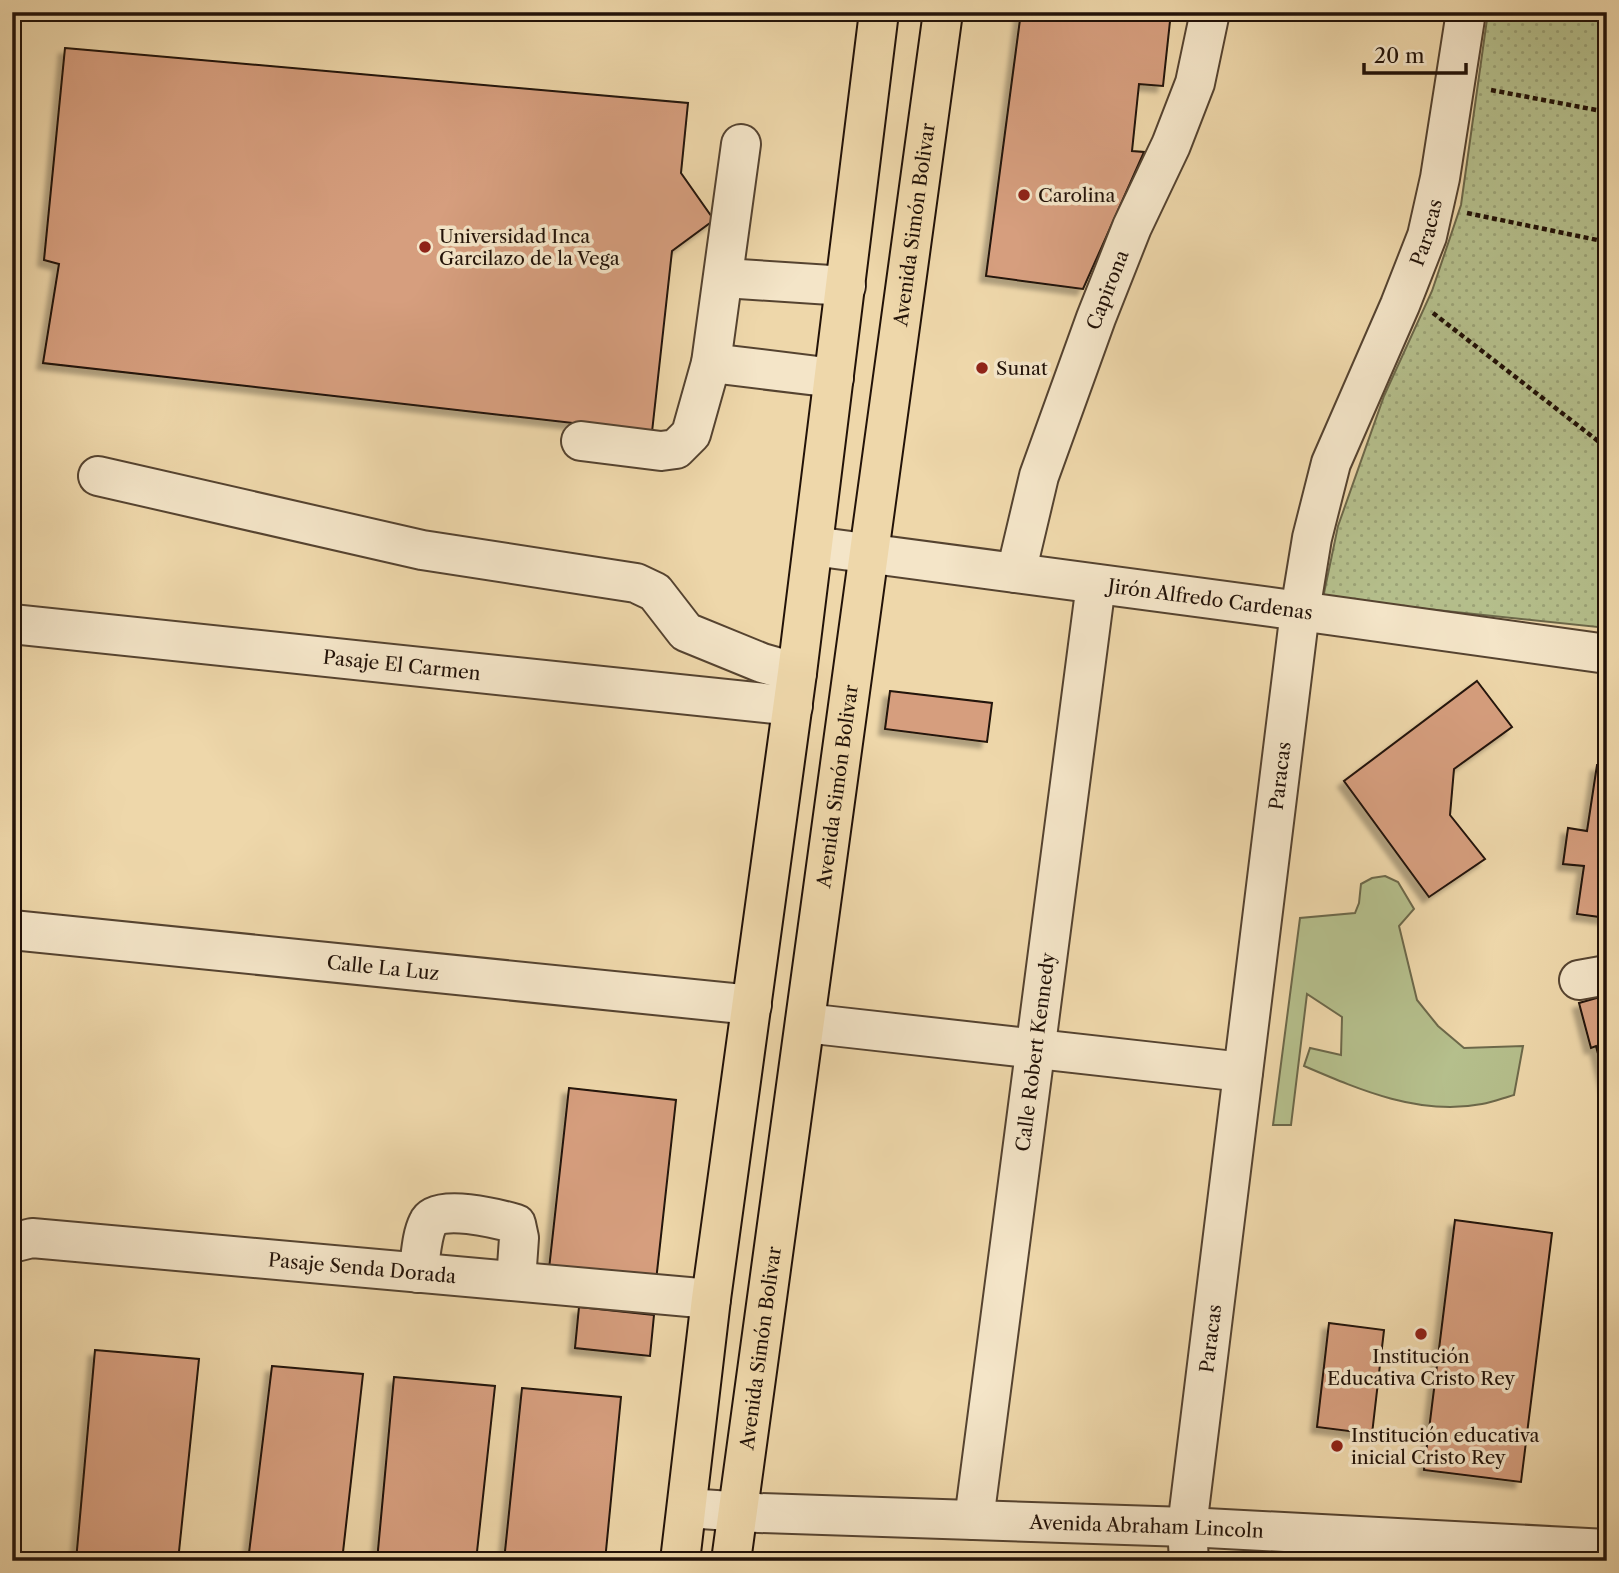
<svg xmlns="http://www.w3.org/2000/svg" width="1619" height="1573" viewBox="0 0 1619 1573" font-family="'Libre Caslon Text',serif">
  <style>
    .grass { fill: url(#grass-dots); stroke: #6c684a; stroke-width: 2 }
    .garden { fill: #b5bf8c; stroke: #6c684a; stroke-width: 2 }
    .building { fill: #d69e7e; stroke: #221208; stroke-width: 2; filter: url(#shadow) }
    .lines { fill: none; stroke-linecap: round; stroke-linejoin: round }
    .minor-casing { stroke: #554330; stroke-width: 42 }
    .major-casing { stroke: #221208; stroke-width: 42 }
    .path { stroke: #221208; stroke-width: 4.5; stroke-dasharray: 5 3.5; stroke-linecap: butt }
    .minor { stroke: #f4e5c8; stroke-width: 38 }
    .major { stroke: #eed7aa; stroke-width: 38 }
    .poi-dot { fill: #8f2418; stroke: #f4e5c8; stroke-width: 2.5 }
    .labels { text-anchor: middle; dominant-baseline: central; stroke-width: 7; stroke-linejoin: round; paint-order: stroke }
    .poi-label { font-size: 19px; fill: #221208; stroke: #f4e5c8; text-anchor: start }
    .street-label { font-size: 19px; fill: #221208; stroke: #f4e5c8 }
  </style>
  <defs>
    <pattern id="grass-dots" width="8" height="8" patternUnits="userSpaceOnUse" patternTransform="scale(1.75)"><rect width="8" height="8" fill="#b5bf8c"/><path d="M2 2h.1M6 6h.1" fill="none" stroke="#9ba377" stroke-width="1.8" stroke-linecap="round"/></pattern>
    <filter id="shadow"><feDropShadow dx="-6" dy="6" stdDeviation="2" flood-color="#0004"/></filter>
  </defs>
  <rect width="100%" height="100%" fill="#eed7aa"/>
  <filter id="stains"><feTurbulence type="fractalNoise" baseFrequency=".00286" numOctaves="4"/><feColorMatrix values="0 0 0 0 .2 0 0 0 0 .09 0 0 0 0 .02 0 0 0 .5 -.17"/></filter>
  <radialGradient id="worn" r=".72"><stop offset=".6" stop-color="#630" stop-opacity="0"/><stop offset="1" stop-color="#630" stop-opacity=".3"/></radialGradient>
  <path class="grass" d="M1488,12h119v616l-284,-30 15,-72 46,-130 48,-105 29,-86z"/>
  <path class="garden" d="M1385,876l13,6 16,27 -15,17 18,74 21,26 26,22 59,-2 -9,49c-11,3 -21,7 -32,9 -62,12 -122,-14 -178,-38l6,-18 31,7 1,-38 -35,-23 -16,131h-18l27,-207 55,-5 4,-10 2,-19 11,-6z"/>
  <g class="building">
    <path d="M1021,12h150l-8,74 -24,-2 -7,67 12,1 -61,137 -97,-13z"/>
    <path d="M65,48l623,55 -7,70 33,47 -42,31 -20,181 -609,-69 16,-99 -15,-4z"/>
    <path d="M1477,681l35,46 -58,42 -4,46 35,44 -56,38 -85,-116z"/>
    <path d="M890,691l102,12 -5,39 -102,-13z"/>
    <path d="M1597,765l10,1v152l-30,-4 7,-48 -21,-2 5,-36 19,3z"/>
    <path d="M1607,995v93l-11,-42 -5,2 -12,-45z"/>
    <path d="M569,1088l107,12 -20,181 -107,-12z"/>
    <path d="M1455,1220l97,13 -31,249 -97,-12z"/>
    <path d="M579,1307l75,8 -4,41 -75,-8z"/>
    <path d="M1329,1323l55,7 -12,104 -55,-7z"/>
    <path d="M95,1350l104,9 -21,202h-102z"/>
    <path d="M272,1366l91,8 -21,187h-94z"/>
    <path d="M394,1377l101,9 -19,175h-99z"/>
    <path d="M522,1388l99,9 -16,164h-101z"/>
  </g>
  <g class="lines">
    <g class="minor-casing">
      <g id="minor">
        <path d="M724,278l122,8"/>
        <path d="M711,363l123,15"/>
        <path d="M581,441l80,10 15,-2 15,-15 20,-71 30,-219"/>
        <path d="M98,476l324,74 214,33 19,9 31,40 76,31 35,10"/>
        <path id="s1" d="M813,546l458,61 336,47"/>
        <path id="s2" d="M1016,573l23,-97 57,-158 36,-91 39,-82 24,-62 15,-71"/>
        <path id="s3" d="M12,624l781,82"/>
        <path id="s4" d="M12,930l740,75"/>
        <path d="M1579,980l28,-5"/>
        <path d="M805,1023l438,49"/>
        <path id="s5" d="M12,1243l20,-5 679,61"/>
        <path d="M418,1273c3,-15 3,-36 10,-50 8,-20 71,-4 88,1l3,14 -3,43"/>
        <path id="s6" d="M687,1508l72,5 428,14 420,22"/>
        <path id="s7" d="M974,1520l122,-936"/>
        <path id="s8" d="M1189,1561l-2,-34 113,-916 12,-73 19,-75 69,-158 27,-69 13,-58 26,-166"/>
      </g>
    </g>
    <g class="major-casing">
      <g id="major">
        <path d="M680,1561l31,-262 86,-626 82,-661"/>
        <path id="s9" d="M731,1561l212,-1549"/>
      </g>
    </g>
    <g class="path">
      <path d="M1559,12l48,7"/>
      <path d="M1491,90l116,22"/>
      <path d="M1467,213l140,29"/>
      <path d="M1433,313l174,135"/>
    </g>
    <use href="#minor" class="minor"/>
    <use href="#major" class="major"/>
  </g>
  <g class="poi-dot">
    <circle cx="1024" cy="195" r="7"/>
    <circle cx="425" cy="247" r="7"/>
    <circle cx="982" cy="368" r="7"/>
    <circle cx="1421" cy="1334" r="7"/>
    <circle cx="1337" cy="1446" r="7"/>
  </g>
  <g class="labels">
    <g class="poi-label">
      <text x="1038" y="195">Carolina</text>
      <text x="439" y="236">Universidad Inca<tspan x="439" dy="22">Garcilazo de la Vega</tspan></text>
      <text x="996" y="368">Sunat</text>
      <text x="1421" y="1356" text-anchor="middle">Institución<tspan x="1421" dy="22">Educativa Cristo Rey</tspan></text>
      <text x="1351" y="1435">Institución educativa<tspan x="1351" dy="22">inicial Cristo Rey</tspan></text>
    </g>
    <g class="street-label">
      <text stroke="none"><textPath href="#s9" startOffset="1349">Avenida Simón Bolivar</textPath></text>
      <text stroke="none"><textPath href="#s8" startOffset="1358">Paracas</textPath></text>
      <text stroke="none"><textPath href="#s2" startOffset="298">Capirona</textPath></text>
      <text stroke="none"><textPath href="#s1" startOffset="401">Jirón Alfredo Cardenas</textPath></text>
      <text stroke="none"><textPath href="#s3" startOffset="392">Pasaje El Carmen</textPath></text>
      <text stroke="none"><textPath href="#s8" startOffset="791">Paracas</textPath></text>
      <text stroke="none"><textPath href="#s9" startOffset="782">Avenida Simón Bolivar</textPath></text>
      <text stroke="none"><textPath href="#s4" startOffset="373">Calle La Luz</textPath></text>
      <text stroke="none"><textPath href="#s7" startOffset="472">Calle Robert Kennedy</textPath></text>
      <text stroke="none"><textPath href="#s5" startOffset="352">Pasaje Senda Dorada</textPath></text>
      <text stroke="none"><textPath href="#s8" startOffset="224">Paracas</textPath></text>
      <text stroke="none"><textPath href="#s9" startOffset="215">Avenida Simón Bolivar</textPath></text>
      <text stroke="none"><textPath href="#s6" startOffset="460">Avenida Abraham Lincoln</textPath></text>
    </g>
  </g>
  <rect width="1619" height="1573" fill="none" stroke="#eed7aa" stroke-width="42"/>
  <rect x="14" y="14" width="1591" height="1545" fill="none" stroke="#221208" stroke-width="3.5"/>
  <rect x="21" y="21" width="1577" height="1531" fill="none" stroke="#221208" stroke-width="2"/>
  <path d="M1364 63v10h102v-10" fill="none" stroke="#221208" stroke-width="3.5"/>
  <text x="1374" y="63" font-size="21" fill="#221208" stroke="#f4e5c8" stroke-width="5" paint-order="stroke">20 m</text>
  <rect width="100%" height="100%" filter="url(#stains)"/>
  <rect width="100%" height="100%" fill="url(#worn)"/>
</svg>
